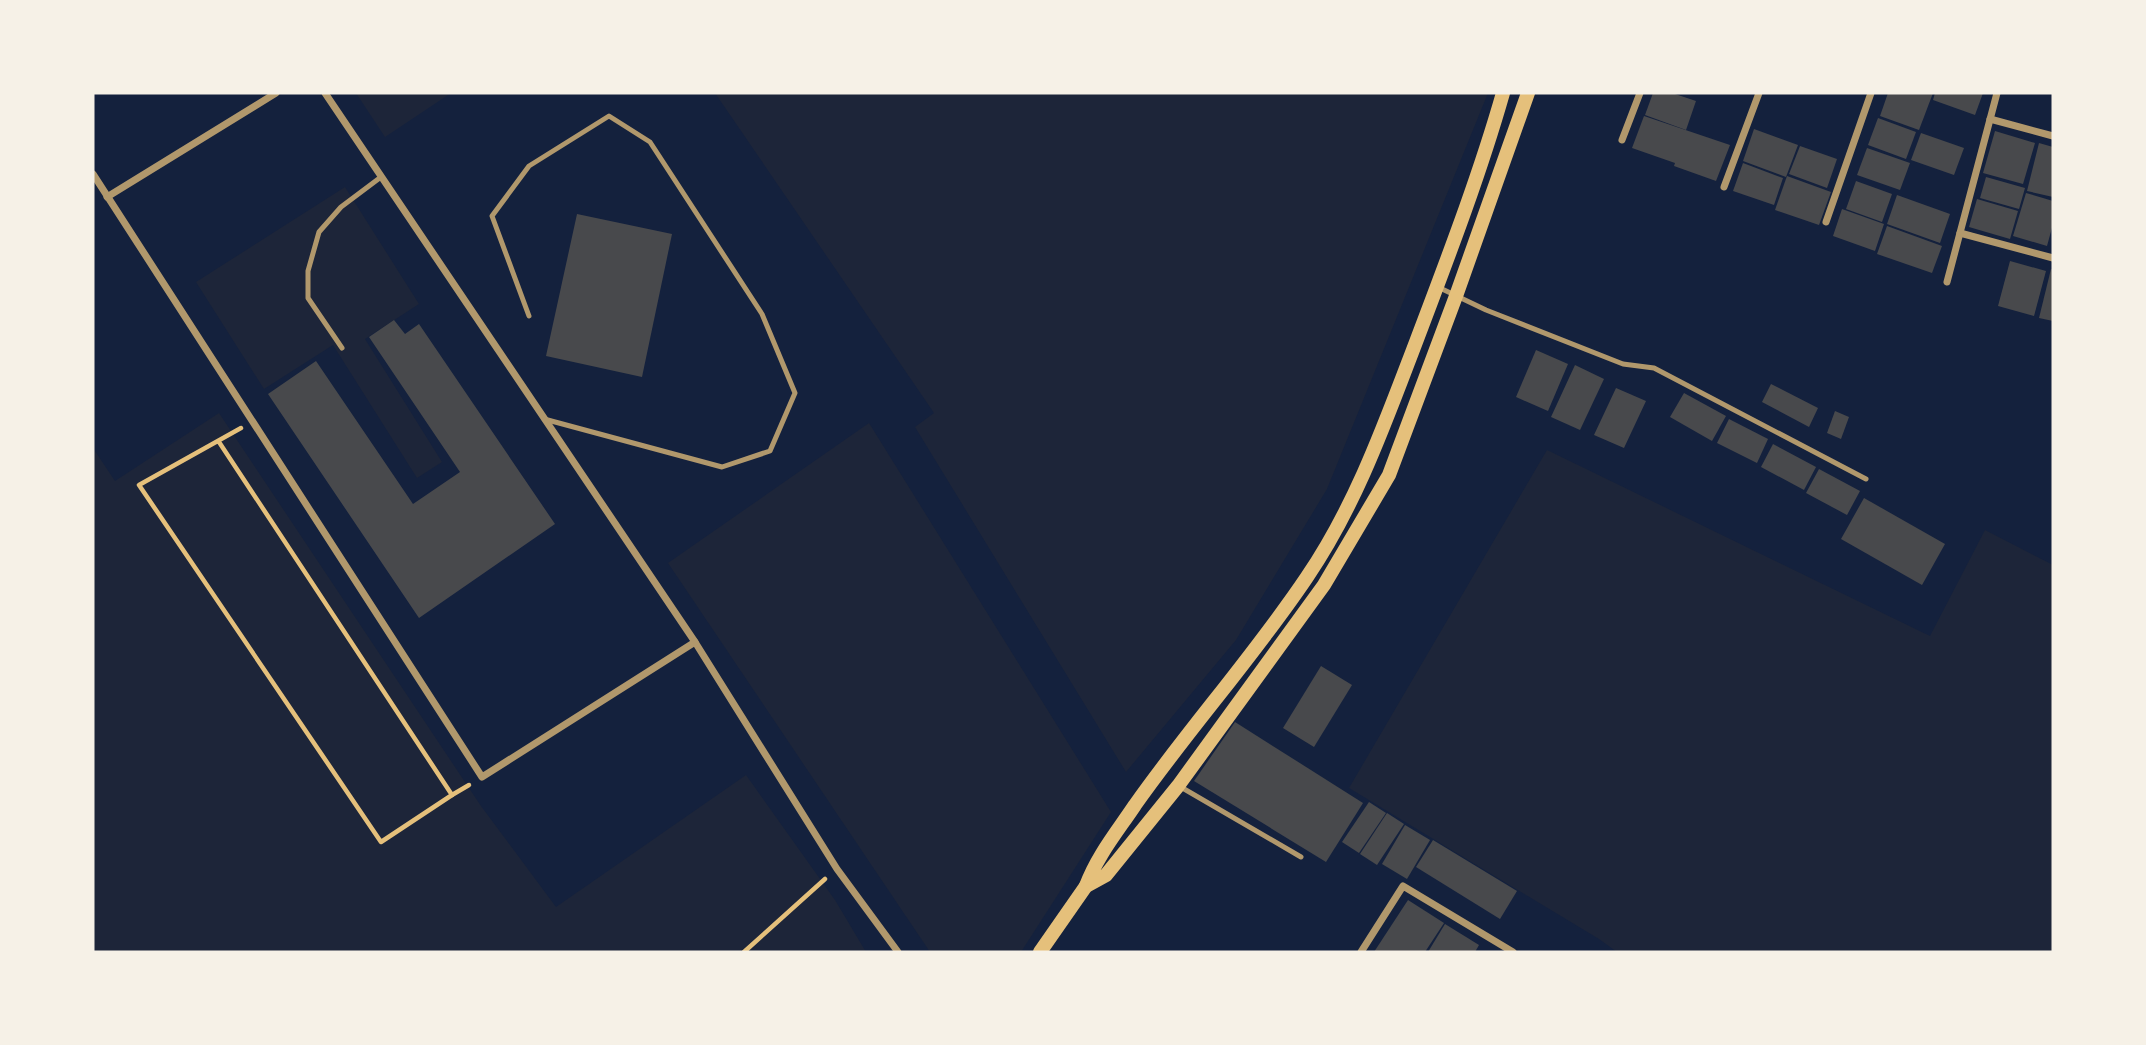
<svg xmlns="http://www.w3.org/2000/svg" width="2146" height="1045" viewBox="0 0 2146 1045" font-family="'Space Grotesk',sans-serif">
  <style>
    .green { fill: #1d2539 }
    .building { fill: #48494c }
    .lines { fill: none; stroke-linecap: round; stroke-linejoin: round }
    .path { stroke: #e5c07b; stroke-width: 4.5 }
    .service { stroke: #b1986c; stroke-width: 5 }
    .minor { stroke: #b1986c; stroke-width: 7 }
    .secondary { stroke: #e5c07b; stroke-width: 14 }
  </style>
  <rect width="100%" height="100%" fill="#14213d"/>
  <g class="green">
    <path d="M356,93h95l-66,44z"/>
    <path d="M715,93h773l-161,396 -91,151 -110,132 -211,-345 19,-14z"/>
    <path d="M345,187l74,117 -54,35 77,123 -25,16 -84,-133 -69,44 -68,-107z"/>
    <path d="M219,413l262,393 75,101 190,-132 89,125 31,52h-773v-504l22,33z"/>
    <path d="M869,423l242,389 -90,140h-91l-262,-389z"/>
    <path d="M1547,450l383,186 55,-106 68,35v387h-436l-18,-13 -250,-151z"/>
  </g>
  <g class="building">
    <path d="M1653,93h19l24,8 -10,29 -41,-15z"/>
    <path d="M1888,93h45l-14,37 -39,-14z"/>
    <path d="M1935,93h48l-8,22 -42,-15z"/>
    <path d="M1644,116l86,29 -14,36 -42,-15 1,-3 -43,-15z"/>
    <path d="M1878,118l38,14 -10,27 -38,-14z"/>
    <path d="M1754,129l44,16 -12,32 -43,-16z"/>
    <path d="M1995,131l40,12 -12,41 -40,-11z"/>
    <path d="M1921,133l43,15 -10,27 -43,-15z"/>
    <path d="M2039,143l14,4v50l-26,-6z"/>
    <path d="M1800,146l37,13 -10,29 -38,-14z"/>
    <path d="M1867,148l43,15 -10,27 -43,-15z"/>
    <path d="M1743,163l40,15 -9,27 -41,-14z"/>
    <path d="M1787,176l44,16 -12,33 -44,-15z"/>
    <path d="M1986,177l39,11 -6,21 -39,-11z"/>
    <path d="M1856,181l36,13 -10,28 -36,-13z"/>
    <path d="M2026,193l27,8v23l-6,22 -34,-10z"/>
    <path d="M1897,195l53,19 -10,29 -53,-19z"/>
    <path d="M1977,199l41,12 -8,28 -41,-12z"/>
    <path d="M1842,209l42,15 -9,27 -42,-15z"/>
    <path d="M577,214l95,20 -30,143 -96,-21z"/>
    <path d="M1887,226l55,20 -10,27 -55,-19z"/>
    <path d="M2010,261l36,10 -12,45 -36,-10z"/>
    <path d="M2051,269l2,1v51l-14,-3z"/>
    <path d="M394,320l11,14 14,-10 136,200 -136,94 -151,-224 48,-33 97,143 47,-32 -91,-135z"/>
    <path d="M1536,350l32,14 -20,47 -32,-14z"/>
    <path d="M1575,365l29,14 -24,51 -29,-13z"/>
    <path d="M1771,384l47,24 -9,19 -47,-25z"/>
    <path d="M1616,388l30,13 -22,47 -30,-13z"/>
    <path d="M1684,393l42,23 -14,25 -42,-24z"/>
    <path d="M1835,411l14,6 -8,22 -14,-6z"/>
    <path d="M1729,419l39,20 -11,24 -40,-20z"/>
    <path d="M1773,444l43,23 -12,23 -43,-23z"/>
    <path d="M1819,469l41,22 -13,24 -41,-22z"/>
    <path d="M1864,498l81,46 -23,41 -81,-46z"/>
    <path d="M1321,666l31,19 -38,62 -31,-19z"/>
    <path d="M1235,722l128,81 -37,59 -132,-81z"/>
    <path d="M1369,802l17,11 -27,40 -17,-11z"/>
    <path d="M1387,813l17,11 -27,41 -17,-11z"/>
    <path d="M1405,825l25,15 -23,39 -25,-15z"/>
    <path d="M1433,840l84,51 -17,28 -84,-52z"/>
    <path d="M1408,900l36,23 -19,29h-51z"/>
    <path d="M1445,924l34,21 -4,7h-47z"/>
  </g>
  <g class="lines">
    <g class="path">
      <path d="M219,442l233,353 -71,47 -242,-357 102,-57"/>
      <path d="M452,795l17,-10"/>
      <path d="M744,952l81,-73"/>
    </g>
    <g class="service">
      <path d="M1440,288l46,22 137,54 31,4 212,111"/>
      <path d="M529,316l-37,-100 37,-50 80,-50 41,26 112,172 33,79 -25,58 -48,16 -178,-48"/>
      <path d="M342,348l-34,-50v-27l11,-39 22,-25 40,-30"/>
      <path d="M1179,786l122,71"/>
    </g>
    <g class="minor">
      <path d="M325,93l370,549 142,227 61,83"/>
      <path d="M1990,119l63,17"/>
      <path d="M1622,140l18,-47"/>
      <path d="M93,174l389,603 213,-135"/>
      <path d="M1724,187l35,-94"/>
      <path d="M107,197l169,-104"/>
      <path d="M1826,222l45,-129"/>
      <path d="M1960,233l93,25"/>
      <path d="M1947,282l50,-189"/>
      <path d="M1361,952l42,-66 110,66"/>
    </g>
    <g class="secondary">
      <path d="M1086,886c11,-30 31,-54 49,-81 55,-78 119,-149 172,-228 49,-72 78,-154 109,-235 31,-82 63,-165 87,-249"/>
      <path d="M1040,952l46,-66 20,-11 72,-89 146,-201 65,-110 67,-179 72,-203"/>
    </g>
  </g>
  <rect width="2146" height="1045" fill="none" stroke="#f6f1e7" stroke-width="189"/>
</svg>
